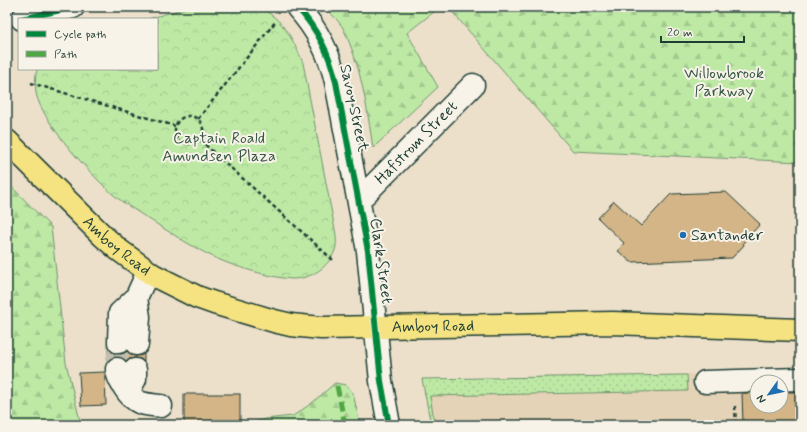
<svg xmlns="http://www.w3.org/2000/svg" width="807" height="432" viewBox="0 0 807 432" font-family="Mynerve,sans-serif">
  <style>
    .built { fill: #e5d3b7; fill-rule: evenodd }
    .forest { fill: url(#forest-firs); stroke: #6e936c }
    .park { fill: url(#park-crowns); stroke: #6e936c }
    .garden { fill: url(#garden-dots); stroke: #6e936c }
    .building { fill: #d4b588; stroke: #1f3d34 }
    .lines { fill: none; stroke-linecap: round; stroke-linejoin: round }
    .minor-tunnel { stroke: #c3bfad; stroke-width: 22; stroke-dasharray: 22 11; stroke-linecap: butt }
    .minor-casing { stroke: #1f3d34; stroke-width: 25 }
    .major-casing { stroke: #1f3d34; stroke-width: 25 }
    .path { stroke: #1f3d34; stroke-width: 2.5; stroke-dasharray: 4 3; stroke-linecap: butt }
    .minor { stroke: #f7f3e8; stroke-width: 22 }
    .major { stroke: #f5e382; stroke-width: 22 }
    .quiet { stroke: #4fa644; stroke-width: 5; stroke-dasharray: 10 5; stroke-linecap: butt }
    .cycleway-casing { stroke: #f7f3e8; stroke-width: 8 }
    .cycleway { stroke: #00873e; stroke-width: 6 }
    .poi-dot { fill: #1f6fb2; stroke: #f7f3e8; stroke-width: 1.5 }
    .labels { text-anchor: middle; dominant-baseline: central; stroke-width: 4; stroke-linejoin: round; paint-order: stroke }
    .park-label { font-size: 16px; fill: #375745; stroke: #f7f3e8 }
    .street-label { font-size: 16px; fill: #1f3d34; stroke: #f7f3e8 }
    .poi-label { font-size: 16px; fill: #1f3d34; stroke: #f7f3e8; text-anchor: start }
  </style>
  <defs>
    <pattern id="forest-firs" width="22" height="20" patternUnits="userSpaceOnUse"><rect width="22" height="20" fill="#bee9a5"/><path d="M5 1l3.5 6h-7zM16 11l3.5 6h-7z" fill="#a3c98f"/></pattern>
    <pattern id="park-crowns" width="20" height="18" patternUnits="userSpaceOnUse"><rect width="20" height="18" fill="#bee9a5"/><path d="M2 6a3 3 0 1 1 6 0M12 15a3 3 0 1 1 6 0" fill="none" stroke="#a3c98f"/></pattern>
    <pattern id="garden-dots" width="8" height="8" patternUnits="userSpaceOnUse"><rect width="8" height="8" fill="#bee9a5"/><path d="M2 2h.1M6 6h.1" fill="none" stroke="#a3c98f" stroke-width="1.8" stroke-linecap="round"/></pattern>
  </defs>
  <rect width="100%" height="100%" fill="#ece0cb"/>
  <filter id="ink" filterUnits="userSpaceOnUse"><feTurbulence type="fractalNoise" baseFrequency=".025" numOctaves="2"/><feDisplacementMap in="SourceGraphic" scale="8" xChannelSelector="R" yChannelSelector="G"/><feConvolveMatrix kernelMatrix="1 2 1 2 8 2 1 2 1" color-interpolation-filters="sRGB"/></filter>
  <g filter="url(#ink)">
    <path class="built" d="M800,372v53h-369l-9,-46zM757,382h24v24h-24z"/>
    <g class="forest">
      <path d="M325,7h115l-33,26 31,54 -65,61c-6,-40 -12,-83 -30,-120 -4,-7 -12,-14 -18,-21z"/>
      <path d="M448,7h352v155l-227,-11z"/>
      <path d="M7,182l44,45 15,136 15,62h-74z"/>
      <path d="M335,383l11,2 7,8 7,32h-114l19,-6 28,-3 19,-13z"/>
    </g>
    <path class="park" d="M189,7c16,0 31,0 47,0 5,0 12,-1 18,0 26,5 40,34 49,56l33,172c0,5 1,10 -1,15 -6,17 -24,29 -43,29 -18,-1 -49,-10 -67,-17 -26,-10 -57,-31 -81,-46 -9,-6 -19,-12 -28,-19 -23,-20 -74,-74 -80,-104 -1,-8 -1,-16 1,-24h120v-50h-9z"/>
    <path class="garden" d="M687,375l1,16 -258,5 5,29h-4l-9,-46z"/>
    <g class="building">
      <path d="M726,192l34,32 -17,19 1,2 -12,13 -101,4 -13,-11 6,-8 -26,-25 16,-17 27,25 30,-32z"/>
      <path d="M108,348l5,5 5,1 7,-1 2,-2 3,4 6,1 8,-2v8l-3,-3 -6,-1 -6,1 -2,2 -5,-3 -6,-1 -6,2 -3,3z"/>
      <path d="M105,372l1,33 -25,1 -2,-33z"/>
      <path d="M781,392h19v33h-57l-1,-32h15v13h24z"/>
      <rect x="184" y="394" width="56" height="31"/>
    </g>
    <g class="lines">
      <path class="minor-tunnel" d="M117,369l2,-27"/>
      <g class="minor-casing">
        <g id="minor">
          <path d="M297,7c20,22 33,47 39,75l32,169 13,130 8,44"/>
          <path d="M22,19l51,-12"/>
          <path id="s1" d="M359,200l114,-115"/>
          <path d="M136,298l3,19 -2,27"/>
          <path d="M119,342l1,-29 16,-15 12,-26"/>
          <path d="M117,369c0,10 13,29 22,33 6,3 15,3 22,4"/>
          <path d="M705,382l95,-3"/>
          <path d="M128,392l7,-13v-9"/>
        </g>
      </g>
      <g class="major-casing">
        <g id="major">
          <path id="s2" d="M7,141l96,95 16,14 34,25 44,22 17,6 60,18 17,4 30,3 292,-5 187,7"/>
        </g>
      </g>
      <g class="path">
        <path d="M31,83l144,43"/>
        <circle cx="189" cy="130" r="14"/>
        <path d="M198,119l78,-98"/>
        <path d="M200,140l133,120"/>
        <path d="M735,406l1,19"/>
      </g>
      <use href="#minor" class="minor"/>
      <use href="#major" class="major"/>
      <path class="quiet" d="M337,386l8,39"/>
      <g class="cycleway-casing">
        <g id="cycleway">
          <path d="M297,7c20,22 33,47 39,75l32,169 13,130 8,44"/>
          <path d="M22,19l51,-12"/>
        </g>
      </g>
      <use href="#cycleway" class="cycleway"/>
    </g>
  </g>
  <circle class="poi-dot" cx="683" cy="235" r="4"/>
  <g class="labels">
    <g class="park-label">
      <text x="724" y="73">Willowbrook<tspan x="724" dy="18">Parkway</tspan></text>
      <text x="219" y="138">Captain Roald<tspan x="219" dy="18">Amundsen Plaza</tspan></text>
    </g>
    <g class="street-label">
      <text transform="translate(354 108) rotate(78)">Savoy Street</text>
      <text stroke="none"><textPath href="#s1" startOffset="81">Hafstrom Street</textPath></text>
      <text stroke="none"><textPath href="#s2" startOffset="152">Amboy Road</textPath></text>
      <text transform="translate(381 261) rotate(82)">Clark Street</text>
      <text stroke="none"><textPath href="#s2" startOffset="488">Amboy Road</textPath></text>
    </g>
    <g class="poi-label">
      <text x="691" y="235">Santander</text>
    </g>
  </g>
  <rect width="807" height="432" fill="none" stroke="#f7f3e8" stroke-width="24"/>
  <rect x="12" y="12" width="783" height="408" fill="none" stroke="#1f3d34" stroke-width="1.5" filter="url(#ink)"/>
  <rect x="18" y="18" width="140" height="52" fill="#f7f3e8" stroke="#a1aaa0"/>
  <rect x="26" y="31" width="20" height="6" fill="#00873e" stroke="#a1aaa0"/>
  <text x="54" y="38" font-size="12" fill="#1f3d34">Cycle path</text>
  <rect x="26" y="51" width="20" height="6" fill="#4fa644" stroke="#a1aaa0"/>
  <text x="54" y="58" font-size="12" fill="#1f3d34">Path</text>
  <g transform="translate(769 394) rotate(237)"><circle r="19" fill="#f7f3e8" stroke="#a1aaa0"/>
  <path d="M0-3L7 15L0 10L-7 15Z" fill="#1f6fb2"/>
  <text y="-6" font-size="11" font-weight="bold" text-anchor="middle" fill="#1f3d34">N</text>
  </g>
  <path d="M661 36v6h83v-6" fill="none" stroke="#1f3d34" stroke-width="2"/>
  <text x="667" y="36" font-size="12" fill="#1f3d34" stroke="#f7f3e8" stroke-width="3" paint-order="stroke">20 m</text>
</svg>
